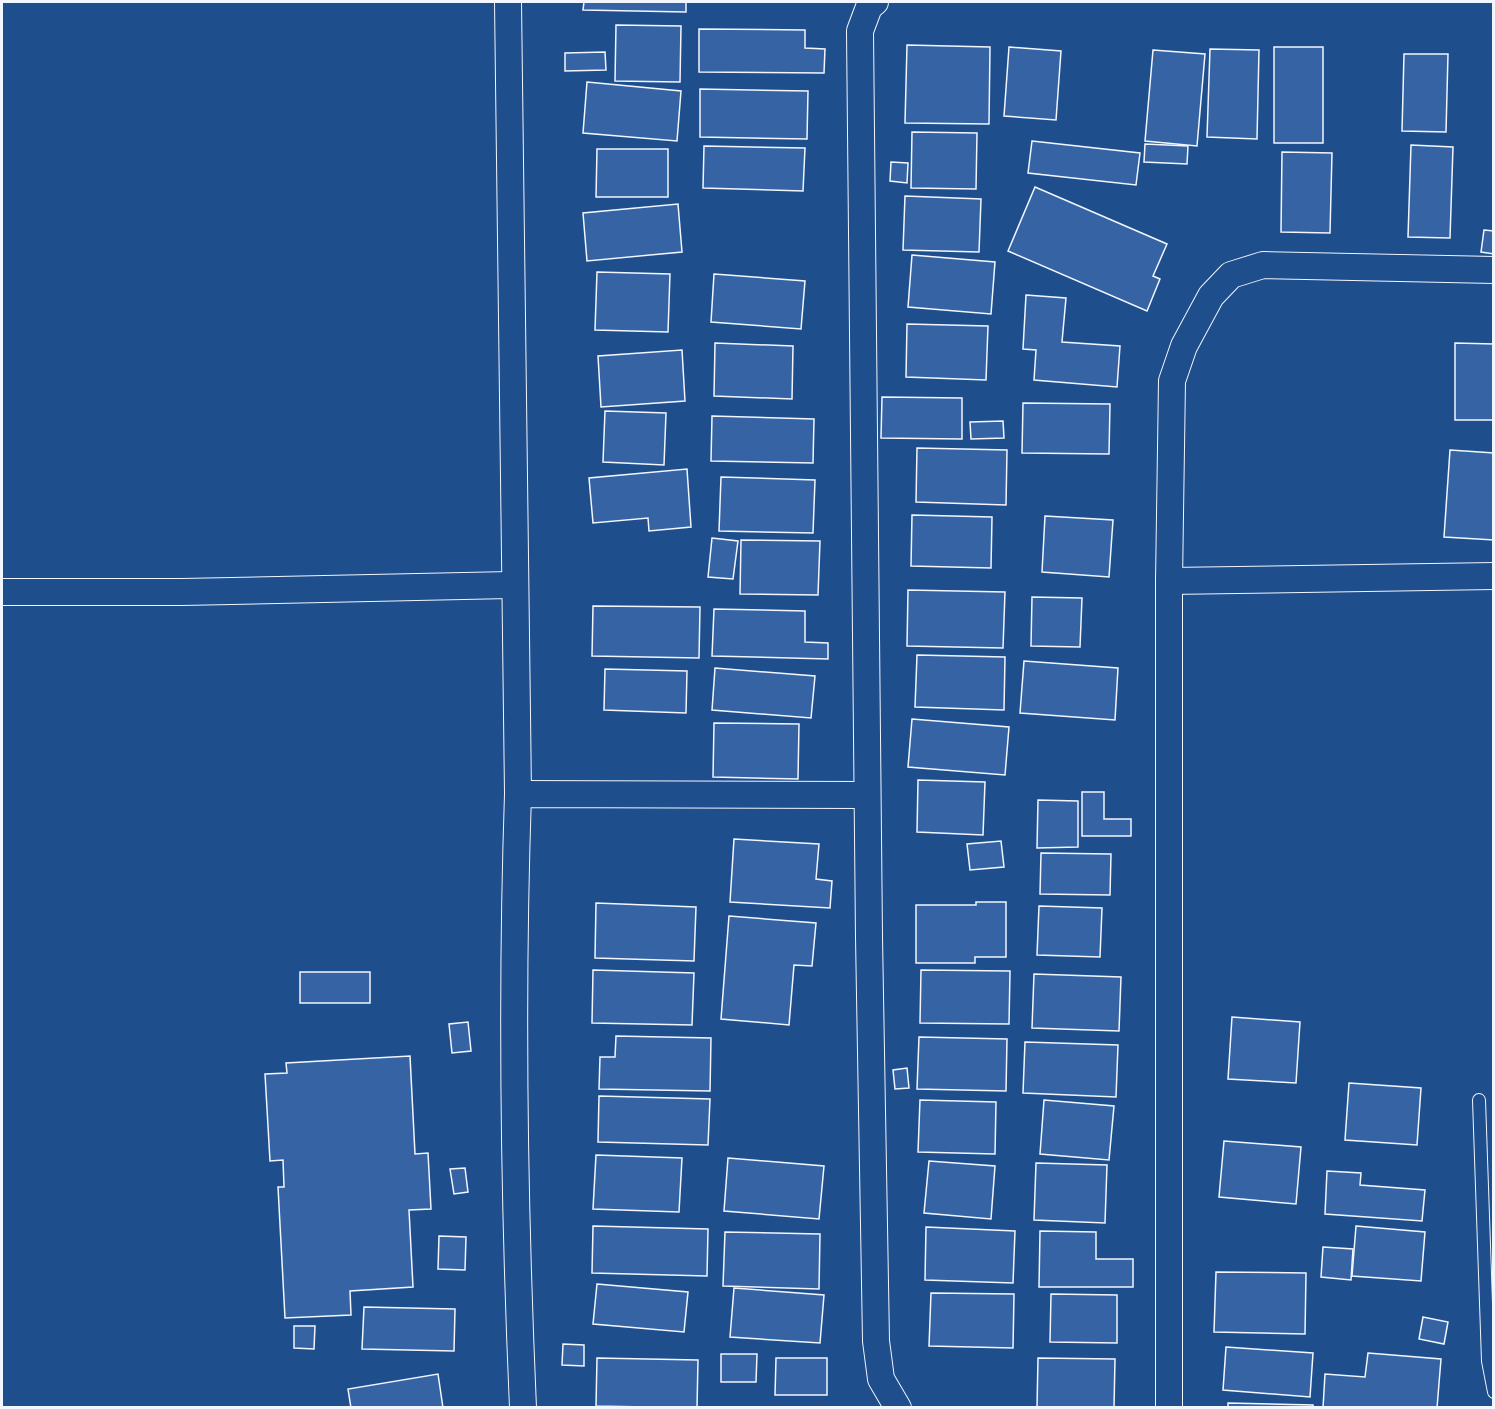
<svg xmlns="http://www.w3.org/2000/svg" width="1495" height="1409" viewBox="0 0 1495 1409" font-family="'Archivo Narrow',sans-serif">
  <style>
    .building { fill: #3563a3; stroke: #f2f6ff; stroke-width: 1.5 }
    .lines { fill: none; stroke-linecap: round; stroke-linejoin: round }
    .lane-casing { stroke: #f2f6ff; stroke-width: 14 }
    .street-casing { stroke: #f2f6ff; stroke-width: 28 }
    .lane { stroke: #1f4e8c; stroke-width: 12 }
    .street { stroke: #1f4e8c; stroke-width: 26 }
  </style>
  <rect width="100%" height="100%" fill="#1f4e8c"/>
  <g class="building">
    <path d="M584,2h102v10l-103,-2z"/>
    <path d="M616,25l65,1 -1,56 -65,-1z"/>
    <path d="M699,29l106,1v18l20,1 -1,24 -125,-1z"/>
    <path d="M907,45l83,2 -1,77 -84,-1z"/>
    <path d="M1009,47l52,4 -5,69 -52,-4z"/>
    <rect x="1274" y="47" width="49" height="96"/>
    <path d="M1210,49l49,1 -2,89 -50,-2z"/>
    <path d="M1153,50l52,4 -8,92 -52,-5z"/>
    <path d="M605,52l1,18 -41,1v-18z"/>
    <path d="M1404,54h44l-2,78 -44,-1z"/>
    <path d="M587,82l94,9 -4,50 -94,-8z"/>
    <path d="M700,89l108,2 -1,48 -107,-2z"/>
    <path d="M912,132l65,1 -1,56 -65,-1z"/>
    <path d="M1032,141l108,12 -4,32 -108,-12z"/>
    <path d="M1145,144l43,2 -1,18 -43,-2z"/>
    <path d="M1411,145l42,2 -3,91 -42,-1z"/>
    <path d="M704,146l101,2 -2,43 -100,-3z"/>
    <path d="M597,149h71v48h-72z"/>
    <path d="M1282,152l50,1 -2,80 -49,-1z"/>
    <path d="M891,162l17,1 -1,20 -17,-2z"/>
    <path d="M1035,187l132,57 -14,32 7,3 -13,32 -139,-60z"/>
    <path d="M905,196l76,3 -2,53 -76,-2z"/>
    <path d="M678,204l4,48 -95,9 -4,-48z"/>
    <path d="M1484,230l10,1v23l-13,-2z"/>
    <path d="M912,255l83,7 -4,52 -83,-7z"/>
    <path d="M597,272l73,2 -2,58 -73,-2z"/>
    <path d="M714,274l91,7 -4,48 -90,-7z"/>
    <path d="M1026,295l40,3 -4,44 58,4 -3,41 -83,-7 2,-30 -13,-1z"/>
    <path d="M907,324l81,2 -2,54 -80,-3z"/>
    <path d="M715,343l78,3 -1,53 -78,-3z"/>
    <path d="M1455,343l39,1v76h-39z"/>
    <path d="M682,350l3,51 -84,6 -3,-51z"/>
    <path d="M882,397l80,1v41l-81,-1z"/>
    <path d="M1023,403l87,1 -1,50 -87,-1z"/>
    <path d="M605,411l61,2 -2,52 -61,-3z"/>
    <path d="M712,416l102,3 -1,44 -102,-2z"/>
    <path d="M1003,421l1,17 -33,1 -1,-17z"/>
    <path d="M917,448l90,2 -1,55 -90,-3z"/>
    <path d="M1450,450l44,3v87l-50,-3z"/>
    <path d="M687,469l4,58 -42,4 -1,-13 -55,5 -4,-45z"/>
    <path d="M721,477l94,3 -2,53 -94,-2z"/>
    <path d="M912,515l80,2 -1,51 -80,-2z"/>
    <path d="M1045,516l68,4 -4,57 -67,-5z"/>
    <path d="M712,538l26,3 -5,38 -25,-2z"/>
    <path d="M741,540l79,1 -2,54 -78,-1z"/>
    <path d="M908,590l97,2 -2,56 -96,-2z"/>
    <path d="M1032,597l50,1 -2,49 -49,-1z"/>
    <path d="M593,606l107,1 -1,51 -107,-2z"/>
    <path d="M714,609l91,2v31l23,1v16l-116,-3z"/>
    <path d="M917,655l88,2 -1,53 -89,-3z"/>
    <path d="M1024,661l94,7 -3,52 -95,-7z"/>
    <path d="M715,668l100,8 -4,42 -99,-8z"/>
    <path d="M605,669l82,2 -1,42 -82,-3z"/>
    <path d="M912,719l97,8 -4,48 -97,-8z"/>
    <path d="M714,723l85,1 -1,55 -85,-2z"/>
    <path d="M918,780l67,2 -2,53 -66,-3z"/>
    <path d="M1082,792h22v27h27v17h-49z"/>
    <path d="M1038,800l40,1v46l-41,1z"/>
    <path d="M734,839l85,5 -3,35 16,2 -2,27 -100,-6z"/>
    <path d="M1001,841l3,26 -34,3 -3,-26z"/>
    <path d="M1041,853l70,1 -1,41 -70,-1z"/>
    <path d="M976,902h30v55h-31v6h-59v-58h60z"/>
    <path d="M596,903l100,4 -2,54 -99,-3z"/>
    <path d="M1039,906l63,2 -2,49 -63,-2z"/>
    <path d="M729,916l87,7 -4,43 -18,-1 -5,60 -68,-6z"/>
    <path d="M593,970l101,3 -2,52 -100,-2z"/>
    <path d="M921,970l89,1 -1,53 -89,-1z"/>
    <rect x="300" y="972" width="70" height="31"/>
    <path d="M1034,974l87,3 -2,54 -87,-3z"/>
    <path d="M1232,1017l68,5 -4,61 -68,-4z"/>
    <path d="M468,1022l3,29 -19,2 -3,-29z"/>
    <path d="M616,1036l95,2 -1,53 -111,-2 1,-32h15z"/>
    <path d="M919,1037l88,2 -1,52 -89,-2z"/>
    <path d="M1025,1042l93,3 -2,52 -93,-4z"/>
    <path d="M410,1056l5,98 13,-1 3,56 -22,1 4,77 -63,4 1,24 -66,3 -7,-131h6l-1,-27 -13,1 -5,-87 22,-1 -1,-10z"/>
    <path d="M907,1068l2,20 -14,1 -2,-19z"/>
    <path d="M1349,1083l72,5 -4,57 -72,-5z"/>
    <path d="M599,1096l111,3 -2,46 -110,-3z"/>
    <path d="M920,1100l76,2 -1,52 -77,-2z"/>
    <path d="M1044,1100l70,6 -5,54 -69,-6z"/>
    <path d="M1224,1141l77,6 -5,57 -77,-7z"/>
    <path d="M596,1155l86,3 -3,54 -86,-3z"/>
    <path d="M728,1158l96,8 -5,53 -95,-8z"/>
    <path d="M929,1161l66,5 -4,53 -67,-6z"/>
    <path d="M1036,1163l71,2 -2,58 -71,-3z"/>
    <path d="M465,1168l3,24 -14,2 -4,-25z"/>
    <path d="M1327,1171l34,2 -1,12 65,5 -3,31 -97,-7z"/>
    <path d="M593,1226l115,3 -1,47 -115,-3z"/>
    <path d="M1356,1226l69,6 -4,49 -69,-5z"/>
    <path d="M926,1227l89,4 -2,52 -88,-3z"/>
    <path d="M1040,1231l56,1v27h37v28h-94z"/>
    <path d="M725,1232l95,2 -1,55 -96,-3z"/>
    <path d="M439,1236l27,1 -1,33 -27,-1z"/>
    <path d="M1323,1247l30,2 -2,31 -30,-3z"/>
    <path d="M1216,1272l90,1 -1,61 -91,-2z"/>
    <path d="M597,1284l91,8 -4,40 -91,-8z"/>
    <path d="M734,1288l90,7 -4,48 -90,-6z"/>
    <path d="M931,1293l83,1 -1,54 -84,-2z"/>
    <path d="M1051,1294l66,1v48l-67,-1z"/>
    <path d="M364,1307l91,2 -1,42 -92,-2z"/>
    <path d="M1423,1317l25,5 -4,22 -25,-5z"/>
    <path d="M294,1326h21l-1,23 -20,-1z"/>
    <path d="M563,1344l21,1v21l-22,-1z"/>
    <path d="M1226,1347l87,6 -3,44 -87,-7z"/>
    <path d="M1368,1353l73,6 -4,49h-114l2,-34 40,3z"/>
    <path d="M721,1354h36l-1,28h-35z"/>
    <path d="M597,1358l101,2 -1,48 -101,-2z"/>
    <path d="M776,1358h51v37h-52z"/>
    <path d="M1038,1358l77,1 -1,49h-77z"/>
    <path d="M438,1374l5,34h-92l-3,-19z"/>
    <path d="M1228,1403l85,2v3h-85z"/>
  </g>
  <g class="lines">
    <g class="lane-casing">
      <path id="lane" d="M1479,1100l9,261 6,31"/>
    </g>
    <g class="street-casing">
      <g id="street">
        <path d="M508,2l10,792"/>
        <path d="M875,2l-6,5 -9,24 9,906 7,404 5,38 17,29"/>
        <path d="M1169,581l325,-5"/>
        <path d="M2,592h180l333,-7"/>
        <path d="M523,1408c-9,-205 -12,-410 -5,-614l349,1"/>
        <path d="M1169,1408v-827l3,-200 12,-35 27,-50 20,-21 32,-10 231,5"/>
      </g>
    </g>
    <use href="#lane" class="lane"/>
    <use href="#street" class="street"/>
  </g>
  <rect width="1495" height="1409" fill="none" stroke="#f2f6ff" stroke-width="6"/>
</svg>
